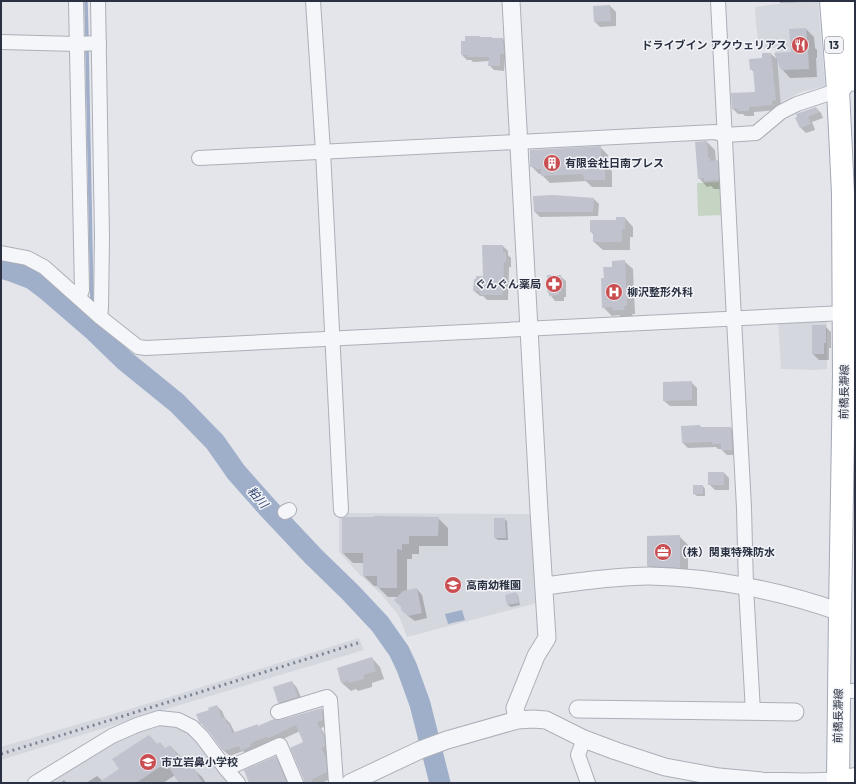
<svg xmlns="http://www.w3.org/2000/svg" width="856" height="784" viewBox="0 0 856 784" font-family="Montserrat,'Noto Sans JP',sans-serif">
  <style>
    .built { fill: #d5d7df }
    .green { fill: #c6d4c4 }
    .water { fill: #9faec9 }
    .shadow { fill: #0003 }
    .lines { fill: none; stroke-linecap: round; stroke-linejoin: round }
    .stream { stroke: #9faec9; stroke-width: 3.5 }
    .river { stroke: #9faec9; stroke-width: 21 }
    .building { fill: #c0c3cd }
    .minor-casing { stroke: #acafb8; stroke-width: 16 }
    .tertiary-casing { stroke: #acafb8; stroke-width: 19 }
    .secondary-casing { stroke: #acafb8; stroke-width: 22 }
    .primary-casing { stroke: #a2a8b6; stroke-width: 24 }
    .minor { stroke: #f5f6f9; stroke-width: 14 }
    .tertiary { stroke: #f5f6f9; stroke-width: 17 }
    .secondary { stroke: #fff; stroke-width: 20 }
    .primary { stroke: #fff; stroke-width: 22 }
    .rail { stroke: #7d8293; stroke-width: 3; stroke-dasharray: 2 4; stroke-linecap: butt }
    .labels { text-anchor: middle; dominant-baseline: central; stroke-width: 3; stroke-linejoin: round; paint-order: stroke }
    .shield { fill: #f2f4f8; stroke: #676c79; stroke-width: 1 }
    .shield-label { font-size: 10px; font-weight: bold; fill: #2b3142 }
    .poi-label { font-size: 11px; font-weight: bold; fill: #2b3142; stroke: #f2f4f8; text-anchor: start }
    .street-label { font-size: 11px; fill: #2b3142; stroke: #f2f4f8 }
    .water-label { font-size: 12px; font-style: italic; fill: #374a74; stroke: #f2f4f8 }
  </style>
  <rect width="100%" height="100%" fill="#e3e5ea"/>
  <g class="built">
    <path d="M801,1h17l7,85 -24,6 -20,10 -6,-54 -16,1 -3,-25 -1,-17z"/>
    <path d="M827,317v52l-11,1 -35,-1 -3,-50z"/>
    <path d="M339,513l193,1 5,89 -130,34 -8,-21 -18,-22 -21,-19 -21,-23z"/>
    <path d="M359,638l5,12 -211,63 -152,47v-13l149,-44z"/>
    <path d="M153,724l27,2 10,9 44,48h-189l72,-43z"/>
  </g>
  <path class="green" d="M722,182v33l-24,1 -1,-33z"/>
  <path class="water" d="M462,610l3,10 -17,4 -3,-10z"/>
  <g class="shadow">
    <path d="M779,1h23v1l-22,1z"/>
    <path d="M610,6l6,6v14l-16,1 -5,-5z"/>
    <path d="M806,29l8,8 1,11 2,2v8h-1l1,19 -27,1 -8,-9z"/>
    <path d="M481,38l22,1 5,5 1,14h-4l-1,13 -10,-1 -5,-5v-4l-16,1 -2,-2h-4l-5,-5z"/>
    <path d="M771,54l6,5 4,47h-4v4l-23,2v4h-9l-2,-2h-5l-5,-5 23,-16 -2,-21 -3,-3 12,-10z"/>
    <path d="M816,108l5,5 2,5 -11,4 3,8 -9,3 -5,-5 -4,-10z"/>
    <path d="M707,142l8,8 1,11h1l9,9 1,19h-13l-3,-3 -4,1 -8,-9z"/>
    <path d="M600,147l8,8v12l4,4v16h-20l-6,-6 -36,2 -9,-9h-2l-8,-8z"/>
    <path d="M594,199l5,5 -1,12 -58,1 -5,-5z"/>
    <path d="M625,218l8,9v10h-3v13h-27l-9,-8v-7l-3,-3 26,-12z"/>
    <path d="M503,246l5,5v4l3,3v9h-2l-1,33h-21l-4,-4h-3l-6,-5 10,-14z"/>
    <path d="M624,261l9,8 2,45h-3l1,4h-11l-3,-3 -7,1 -9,-9 2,-29 8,-10z"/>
    <path d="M560,276l6,5v16h-2v4h-9l-7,-9z"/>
    <path d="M813,326h12l6,6v16h-2v12h-10l-6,-6z"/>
    <path d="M691,382l6,6v18h-27l-6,-5z"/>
    <path d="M700,426l2,2h29l5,5 1,22h-10l-6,-6h-3l-2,-2 -28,1 -5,-5 -1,-16z"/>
    <path d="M724,473l5,5v12h-14l-6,-6z"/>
    <path d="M703,486l2,3v7h-8l-3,-2z"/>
    <path d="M438,518l10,10v18h-29v8h-7v5h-5v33l10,-3 5,6 5,23 -12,3 -7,-5 -10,-19h-10l-10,-10v-1h-4l-10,-10v-13h-11l-10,-10z"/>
    <path d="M504,519l3,2 1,19h-10l-3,-2z"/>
    <path d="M679,536l9,9v31l-31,-2 -9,-8z"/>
    <path d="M516,593l2,3 2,9 -9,2 -3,-2 -2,-9z"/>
    <path d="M372,658l8,9 4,12 -12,4v4l-14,4 -2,-2 -5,2 -9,-8z"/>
    <path d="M292,682l5,6 6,14 -18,6 -6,-5z"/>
    <path d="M217,706l5,5 3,7 5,5 5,10 22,-8 2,2 62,-18 6,5 1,11 -7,3 8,15 1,8 -4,3 5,9 1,15 -10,5h-17l-1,-41 -4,-11 -53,25 -4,-5 -13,5 -6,-5 -14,-41z"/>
    <path d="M149,736l9,9 7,4 5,-3 11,11 8,11 2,-1 11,10 4,6h-26l-5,-8 -12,8h-77l11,-7 6,5 17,-11z"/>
    <path d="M275,757l6,6 8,20h-39z"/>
    <path d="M64,780l3,3h-7z"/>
  </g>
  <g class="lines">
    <g class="stream">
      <path d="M86,1l1,39"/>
      <path d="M87,46l5,258"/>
      <path d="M92,316l1,14"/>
    </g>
    <path class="river" d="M1,268l10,3 21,8 17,13 44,38 31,30 53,43 38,39 21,30 31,35 46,49 38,37 29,31 19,27 8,17 13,36 20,79"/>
  </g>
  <g class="building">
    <path d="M610,5l1,16 -17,1 -1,-16z"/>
    <path d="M806,28l1,12 2,1v9h-1l1,19 -28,1 -7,-17 17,-1 -2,-23z"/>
    <path d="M465,36h15v1h12v1h11l1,16h-4v12h-12l1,-9h-22v-2h-6v-14h4z"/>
    <path d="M762,53h9l5,47 -4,1v4l-23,2v4h-11v-2h-6l-1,-16 24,-1 -2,-23 -3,1 -1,-11 13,-1z"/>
    <path d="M816,107l3,5 -11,5 3,7 -11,4 -5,-10 2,-1 -1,-3z"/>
    <path d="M707,141l1,17h2v3l8,-1 1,20 -15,1v-3l-6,1 -3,-37z"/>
    <path d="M601,146v17h4v17h-21l-1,-6 -42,2v-7h-6v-2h-5v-17z"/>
    <path d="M553,195l41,3 -1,14h-59l-1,-16z"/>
    <path d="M616,217h9v12h-3v13h-29v-10h-3v-12h26z"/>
    <path d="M482,245h21v7h3v10h-2l-1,33h-23l-1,-4h-6l1,-12h2v-3h7z"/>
    <path d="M625,260l2,46h-3l1,4h-12l-1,-3 -10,1 -1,-30h3l-1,-11h9v-6z"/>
    <path d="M547,275h14v17h-2v3l-10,1v-3l-2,-1z"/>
    <path d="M812,325h14v18h-2v11h-12z"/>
    <path d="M692,381v19l-29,1v-19z"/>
    <path d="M700,425v2h31l1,23h-11v-6h-9v-2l-30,1 -1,-17z"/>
    <rect x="708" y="472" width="16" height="13"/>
    <rect x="693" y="485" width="10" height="9"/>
    <path d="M374,516l65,1 -1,19h-29v8h-7v6l-5,-1v39h-20v-12h-14v-23h-21v-35l4,-1h28z"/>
    <path d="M494,518h11l1,20h-12z"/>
    <path d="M680,535v33l-33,-2v-30z"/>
    <path d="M417,588l5,25 -14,3 -7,-6v-3l-7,-7 9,-9z"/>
    <path d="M516,592l3,11 -12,2 -2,-10z"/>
    <path d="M372,657l4,14 -12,4v4l-16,4v-2l-7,2 -4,-15z"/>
    <path d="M292,681l6,16 -20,6 -5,-16z"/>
    <path d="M217,705l5,13 3,-1 2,7 2,-1 3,10 26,-9v2l16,-7 6,1 42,-12 1,12 -6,2 7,15 1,9 -4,2 5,9 1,15 -16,8 2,3h-9v-3l-14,-32 13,-6 -7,-17 -27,13 -2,-1 -14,5v1l-3,1 1,2 -10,5 -2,-5 -16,5 -14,-19 -5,-5 -2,-3h-1l-2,-2 -3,-8 13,-4 -1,-2z"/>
    <path d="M149,735l8,9 3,-2 5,6 5,-3 17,23 5,-3 11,18h-24l-13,-20 -30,20h-38l21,-14 -7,-10z"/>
    <path d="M276,756l11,27h-38l-5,-13z"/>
  </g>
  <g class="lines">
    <g class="minor-casing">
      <g id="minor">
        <path d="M76,1l6,289 -3,8"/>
        <path d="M98,1l4,236 -1,71 -1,9"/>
        <path d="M313,1l10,150 18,359"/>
        <path d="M718,1l16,318 10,189 2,79 7,125"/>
        <path d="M1,42l76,2 22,-1"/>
        <path d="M199,158l516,-26 10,3 31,-2 25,-21 16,-8 48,-16"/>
        <path d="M1,253l26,5 17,9 56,50 38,30 8,1 698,-35"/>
        <path d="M285,512l4,-2"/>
        <path d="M852,691h3"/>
        <path d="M278,712l49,-15 3,3 6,83"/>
        <path d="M584,739l-6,16 10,28"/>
        <path d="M226,769l54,-24 16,38"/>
        <path d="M35,783l77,-47 25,-11 22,-7 19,2 14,7 10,10 24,32 12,14"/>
      </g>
    </g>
    <g class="tertiary-casing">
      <g id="tertiary">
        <path d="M511,1l28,510 8,127 -11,18 -21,52 2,12"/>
        <path d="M544,586c35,-4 70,-10 105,-10 62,1 133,15 191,36"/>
        <path d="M578,709l217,3"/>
        <path d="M350,783l70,-33 27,-10 70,-20 16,-1 13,1 38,19 32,12 49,16 54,10 43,4 43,1 33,-1"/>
      </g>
    </g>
    <g class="secondary-casing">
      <path id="secondary" d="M838,781l17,-3"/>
    </g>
    <g class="primary-casing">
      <g id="primary">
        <path d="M831,1l7,89 5,103 1,182 -4,237 -2,171"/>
        <path d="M848,1l7,79"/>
      </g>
    </g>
    <use href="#minor" class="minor"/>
    <use href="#tertiary" class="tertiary"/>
    <use href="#secondary" class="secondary"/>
    <use href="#primary" class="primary"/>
    <path class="rail" d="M1,754l357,-111"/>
  </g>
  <defs>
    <g id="restaurant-disc" transform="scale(0.9)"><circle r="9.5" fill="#c94e51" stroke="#f2f4f8"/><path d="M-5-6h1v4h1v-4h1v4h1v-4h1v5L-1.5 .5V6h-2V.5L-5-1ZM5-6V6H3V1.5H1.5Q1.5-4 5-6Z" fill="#fff"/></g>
    <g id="building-disc" transform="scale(0.9)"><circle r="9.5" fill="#c94e51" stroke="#f2f4f8"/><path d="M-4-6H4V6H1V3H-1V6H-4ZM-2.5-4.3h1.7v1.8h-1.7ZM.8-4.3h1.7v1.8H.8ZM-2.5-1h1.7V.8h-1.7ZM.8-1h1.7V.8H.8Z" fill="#fff"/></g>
    <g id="pharmacy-disc" transform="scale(0.9)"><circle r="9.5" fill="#c94e51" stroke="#f2f4f8"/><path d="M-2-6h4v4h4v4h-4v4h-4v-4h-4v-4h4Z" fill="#fff"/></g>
    <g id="hospital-disc" transform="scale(0.9)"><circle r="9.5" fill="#c94e51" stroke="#f2f4f8"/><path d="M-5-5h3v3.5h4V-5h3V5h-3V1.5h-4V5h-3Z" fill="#fff"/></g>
    <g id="office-disc" transform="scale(0.9)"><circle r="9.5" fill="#c94e51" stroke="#f2f4f8"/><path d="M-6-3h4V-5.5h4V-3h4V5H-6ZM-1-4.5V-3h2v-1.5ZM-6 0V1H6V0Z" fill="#fff"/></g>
    <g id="school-disc" transform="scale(0.9)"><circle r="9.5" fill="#c94e51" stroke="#f2f4f8"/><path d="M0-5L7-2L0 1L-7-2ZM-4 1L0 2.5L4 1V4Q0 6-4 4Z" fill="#fff"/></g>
  </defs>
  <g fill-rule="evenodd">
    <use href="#restaurant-disc" x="800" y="45"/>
    <use href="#building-disc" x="552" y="163"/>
    <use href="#pharmacy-disc" x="554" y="284"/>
    <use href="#hospital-disc" x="614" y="292"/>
    <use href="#office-disc" x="663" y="552"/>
    <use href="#school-disc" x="453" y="585"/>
    <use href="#school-disc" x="148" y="762"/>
  </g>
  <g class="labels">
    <rect class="shield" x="825" y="37" width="18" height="16" rx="3"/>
    <g class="shield-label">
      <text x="834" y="45">13</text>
    </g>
    <g class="poi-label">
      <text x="787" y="45" text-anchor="end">ドライブイン アクウェリアス</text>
      <text x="565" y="163">有限会社日南プレス</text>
      <text x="541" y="284" text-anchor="end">ぐんぐん薬局</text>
      <text x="627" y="292">柳沢整形外科</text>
      <text x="676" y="552">（株）関東特殊防水</text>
      <text x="466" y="585">高南幼稚園</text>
      <text x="161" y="762">市立岩鼻小学校</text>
    </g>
    <g class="street-label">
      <text transform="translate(844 392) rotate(-89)">前橋長瀞線</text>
      <text transform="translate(838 716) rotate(-89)">前橋長瀞線</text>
    </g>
    <g class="water-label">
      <text transform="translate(258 497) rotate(49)">粕川</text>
    </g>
  </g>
  <rect width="856" height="784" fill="none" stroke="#2b3142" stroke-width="4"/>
</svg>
